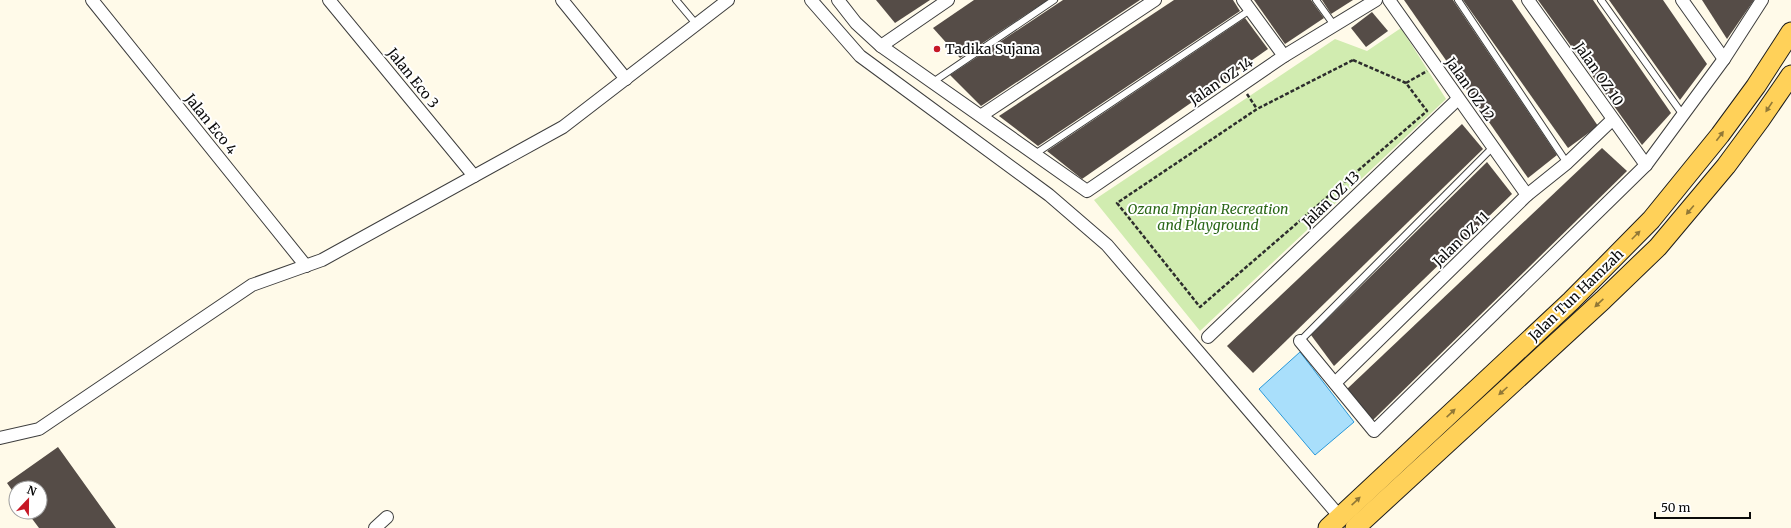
<svg xmlns="http://www.w3.org/2000/svg" width="1791" height="528" viewBox="0 0 1791 528" font-family="Merriweather,serif">
  <style>
    .green { fill: #d1ecb0 }
    .water { fill: #a9dffb; stroke: #2998d9 }
    .building { fill: #554c47 }
    .lines { fill: none; stroke-linecap: round; stroke-linejoin: round }
    .lane-casing { stroke: #3e3e3e; stroke-width: 8 }
    .street-casing { stroke: #3e3e3e; stroke-width: 14 }
    .primary-casing { stroke: #1c1c1c; stroke-width: 21 }
    .path { stroke: #2d2d2d; stroke-width: 2.5; stroke-dasharray: 4 2; stroke-linecap: butt }
    .lane { stroke: #fff; stroke-width: 6 }
    .street { stroke: #fff; stroke-width: 12 }
    .primary { stroke: #ffd159; stroke-width: 19 }
    .oneway { fill: #917836 }
    .poi-dot { fill: #c61826; stroke: #fff; stroke-width: 1.5 }
    .labels { text-anchor: middle; dominant-baseline: central; stroke-width: 4; stroke-linejoin: round; paint-order: stroke }
    .poi-label { font-size: 14px; fill: #0b0b0b; stroke: #fff; text-anchor: start }
    .street-label { font-size: 14px; fill: #0b0b0b; stroke: #fff }
    .park-label { font-size: 14px; font-style: italic; fill: #2a6717; stroke: #fff }
  </style>
  <rect width="100%" height="100%" fill="#fffae9"/>
  <path class="green" d="M1401,28l45,71 -246,232 -106,-131 241,-161 32,12z"/>
  <path class="water" d="M1300,352l54,70 -39,33 -56,-66z"/>
  <g class="building">
    <path d="M876,0h54l-35,23z"/>
    <path d="M974,0h74l-88,58 -27,-30z"/>
    <path d="M1063,0h77l-159,106 -31,-31z"/>
    <path d="M1174,0h59l7,11 -202,135 -39,-30z"/>
    <path d="M1254,0h57l13,18 -39,26z"/>
    <path d="M1322,0h31l-22,14z"/>
    <path d="M1404,0h49l104,155 -29,23z"/>
    <path d="M1463,0h49l86,126 -30,22z"/>
    <path d="M1538,0h55l78,113 -29,32z"/>
    <path d="M1609,0h54l44,64 -27,36z"/>
    <path d="M1702,0h52l-27,39z"/>
    <path d="M1372,12l16,19 -22,16 -15,-19z"/>
    <path d="M1245,18l23,31 -186,130 -35,-28z"/>
    <path d="M1462,124l21,25 -230,224 -26,-27z"/>
    <path d="M1602,148l25,23 -254,249 -26,-31z"/>
    <path d="M1487,162l25,32 -178,172 -23,-31z"/>
    <path d="M58,447l58,81h-77l-12,-16h13v-24h-24v8l-9,-13z"/>
  </g>
  <g class="lines">
    <g class="lane-casing">
      <g id="lane">
        <path d="M676,0l21,25"/>
        <path d="M1316,0l18,25"/>
        <path d="M1458,0l109,163"/>
        <path d="M1601,0l82,115"/>
        <path d="M933,82l121,-82"/>
        <path d="M1035,154l215,-144"/>
        <path d="M1300,341l193,-194"/>
      </g>
    </g>
    <g class="street-casing">
      <g id="street">
        <path d="M92,0l214,266"/>
        <path d="M329,0l145,176"/>
        <path d="M562,0l64,79"/>
        <path d="M811,0l49,56 189,139 58,50 233,272"/>
        <path d="M838,0l18,23 25,23 206,145 197,-135 92,-56"/>
        <path d="M1243,0l41,56"/>
        <path d="M1389,0l138,195"/>
        <path d="M1528,0l118,165"/>
        <path d="M1682,0l42,59"/>
        <path d="M881,46l67,-46"/>
        <path d="M982,115l173,-115"/>
        <path d="M1208,337l250,-238"/>
        <path d="M1300,341l74,90 272,-266 78,-106 38,-59"/>
        <path d="M1335,383l192,-188 40,-32 45,-43"/>
        <path d="M0,438l39,-9 213,-144 70,-25 241,-133 165,-127"/>
        <path d="M375,528l12,-11"/>
      </g>
    </g>
    <g class="primary-casing">
      <g id="primary">
        <path d="M1328,528l243,-227 80,-81 69,-85 36,-49 35,-54"/>
        <path d="M1355,528l248,-228 55,-53 68,-81 34,-46 31,-45"/>
      </g>
    </g>
    <g class="path">
      <path d="M1353,60l53,23 21,28 -227,196 -83,-104 140,-94z"/>
      <path d="M1406,83l21,-12"/>
      <path d="M1247,94l10,15"/>
    </g>
    <use href="#lane" class="lane"/>
    <use href="#street" class="street"/>
    <use href="#primary" class="primary"/>
  </g>
  <defs><path id="oneway-solid" d="M-6-.8H1V-3.2L6.5 0L1 3.2V.8H-6Z"/></defs>
  <g class="oneway">
    <use href="#oneway-solid" transform="translate(1769 107) rotate(124)"/>
    <use href="#oneway-solid" transform="translate(1720 136) rotate(-53)"/>
    <use href="#oneway-solid" transform="translate(1690 210) rotate(130)"/>
    <use href="#oneway-solid" transform="translate(1636 235) rotate(-45)"/>
    <use href="#oneway-solid" transform="translate(1599 303) rotate(137)"/>
    <use href="#oneway-solid" transform="translate(1503 391) rotate(138)"/>
    <use href="#oneway-solid" transform="translate(1451 413) rotate(-43)"/>
    <use href="#oneway-solid" transform="translate(1356 501) rotate(-43)"/>
  </g>
  <circle class="poi-dot" cx="937" cy="49" r="4"/>
  <g class="labels">
    <g class="poi-label">
      <text x="945" y="49">Tadika Sujana</text>
    </g>
    <g class="street-label">
      <text transform="translate(1599 74) rotate(55)">Jalan OZ 10</text>
      <text transform="translate(413 78) rotate(51)">Jalan Eco 3</text>
      <text transform="translate(1221 81) rotate(-34)">Jalan OZ 14</text>
      <text transform="translate(1470 89) rotate(55)">Jalan OZ 12</text>
      <text transform="translate(211 124) rotate(51)">Jalan Eco 4</text>
      <text transform="translate(1331 199) rotate(-44)">Jalan OZ 13</text>
      <text transform="translate(1461 239) rotate(-44)">Jalan OZ 11</text>
      <text transform="translate(1576 295) rotate(-44)">Jalan Tun Hamzah</text>
    </g>
    <g class="park-label">
      <text x="1208" y="209">Ozana Impian Recreation<tspan x="1208" dy="16">and Playground</tspan></text>
    </g>
  </g>
  <g transform="translate(28 500) rotate(22)"><circle r="19" fill="#ffffff" stroke="#9d9d9d"/>
  <path d="M0-3L7 15L0 10L-7 15Z" fill="#c61826"/>
  <text y="-6" font-size="11" font-weight="bold" text-anchor="middle" fill="#0b0b0b">N</text>
  </g>
  <path d="M1655 512v6h95v-6" fill="none" stroke="#0b0b0b" stroke-width="2"/>
  <text x="1661" y="512" font-size="12" fill="#0b0b0b" stroke="#ffffff" stroke-width="3" paint-order="stroke">50 m</text>
</svg>
